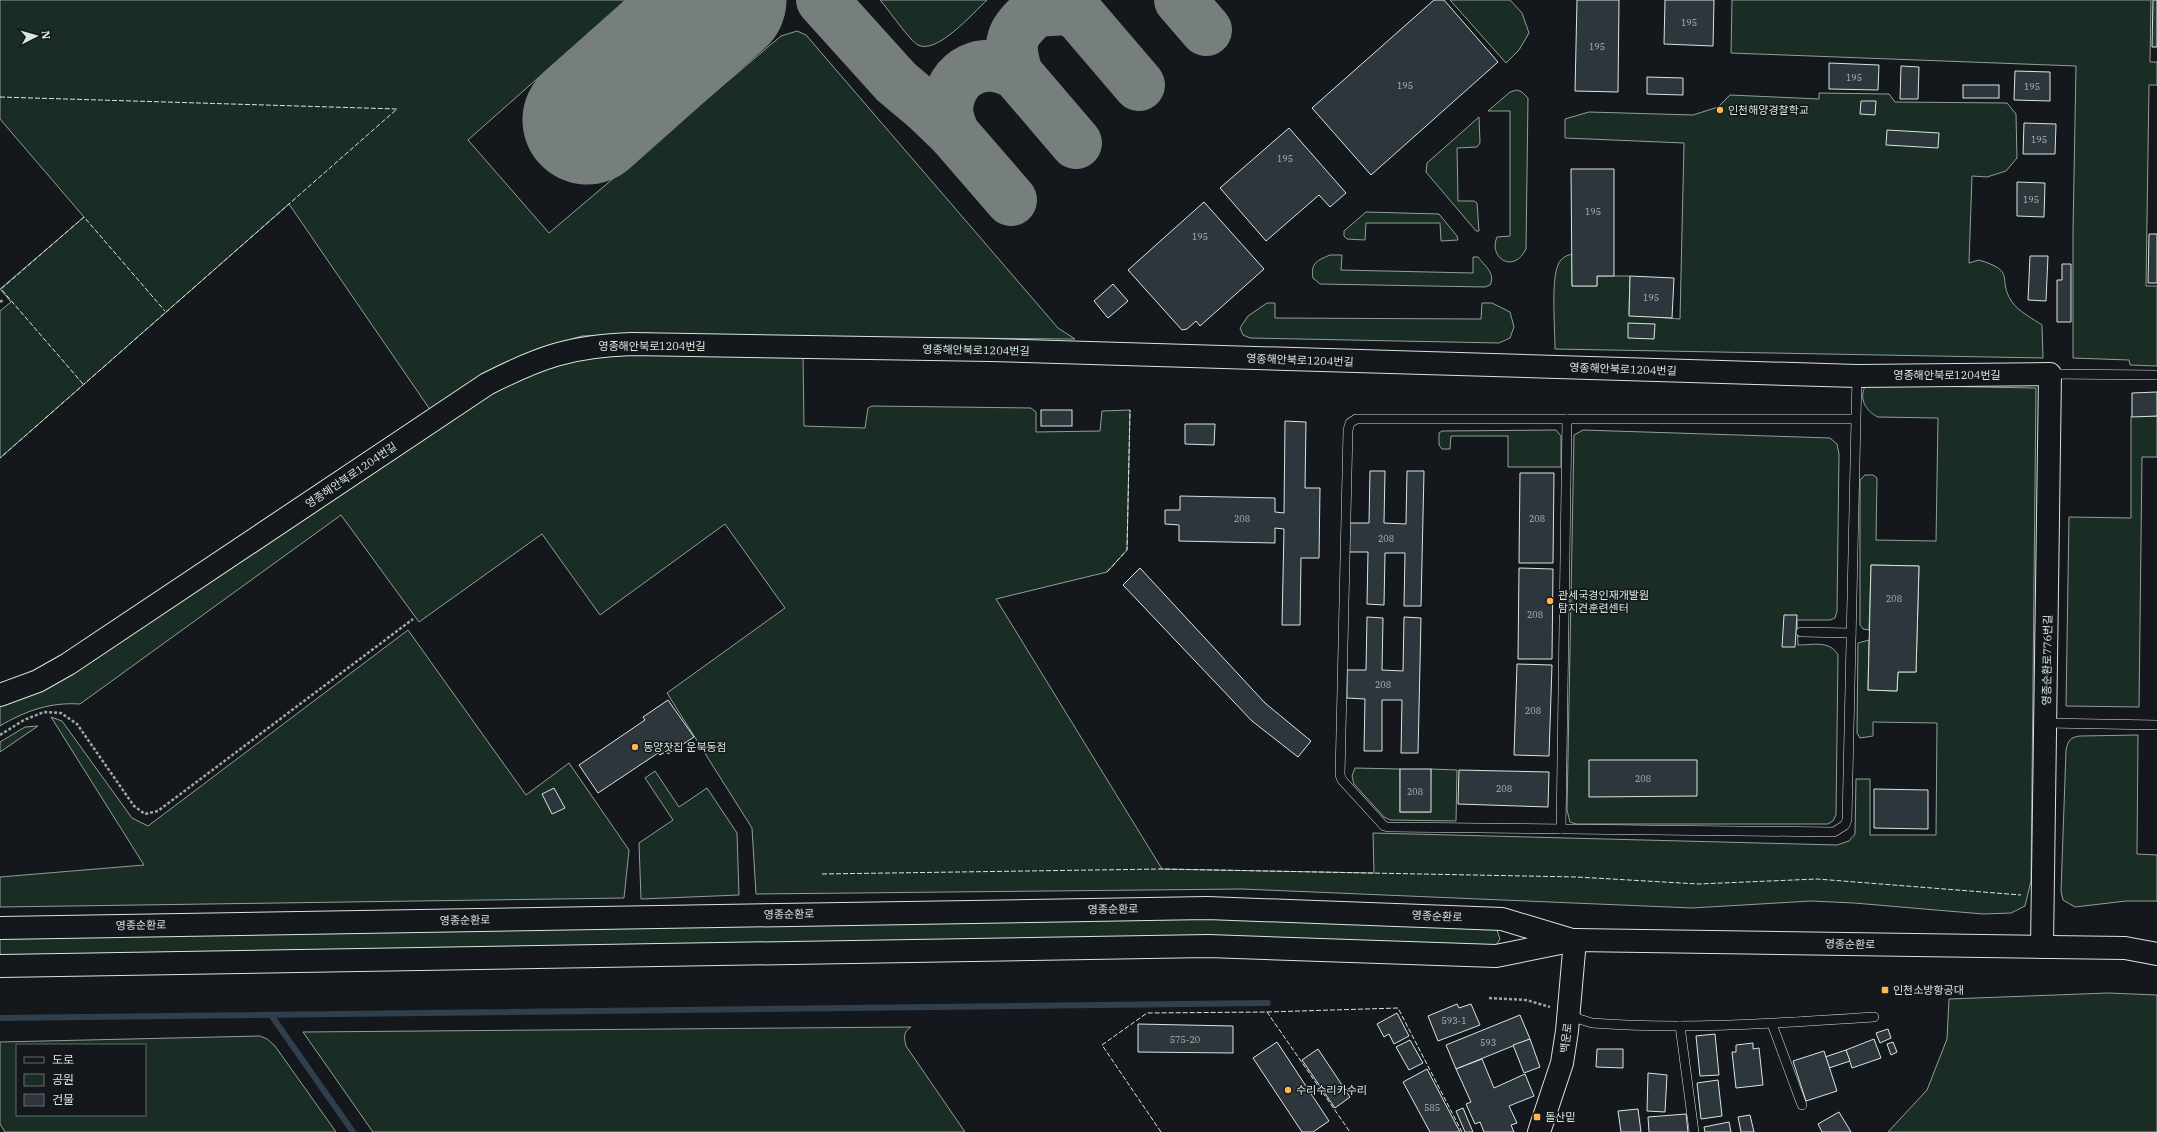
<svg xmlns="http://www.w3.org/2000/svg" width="2157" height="1132" viewBox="0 0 2157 1132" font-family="'IBM Plex Serif','Noto Sans KR',serif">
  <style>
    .green { fill: #1a2d24; stroke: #939e99; fill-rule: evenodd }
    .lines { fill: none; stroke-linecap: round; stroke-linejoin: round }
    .stream { stroke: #2f3f4d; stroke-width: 6 }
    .taxiway { stroke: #767f7c; stroke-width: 52 }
    .runway { stroke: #767f7c; stroke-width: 129 }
    .building { fill: #2c363c; stroke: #d8e6dc }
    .service-casing { stroke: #d8e6dc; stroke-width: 10 }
    .tertiary-casing { stroke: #d8e6dc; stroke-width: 24 }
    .secondary-casing { stroke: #d8e6dc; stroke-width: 24 }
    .path { stroke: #9da8a2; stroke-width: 2.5; stroke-dasharray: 3 2; stroke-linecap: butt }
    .service { stroke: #14181c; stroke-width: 9 }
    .tertiary { stroke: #14181c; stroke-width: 22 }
    .secondary { stroke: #14181c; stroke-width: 22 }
    .fence { stroke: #d8e6dc; stroke-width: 1; stroke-dasharray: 5 2; stroke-linecap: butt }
    .poi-dot { fill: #ffb74d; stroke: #14181c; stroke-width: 1.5 }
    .labels { text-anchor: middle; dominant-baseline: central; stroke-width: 3; stroke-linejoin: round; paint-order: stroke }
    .number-label { font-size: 9px; fill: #adbab4 }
    .poi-label { font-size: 11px; fill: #d8e6dc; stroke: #14181c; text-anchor: start }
    .street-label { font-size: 11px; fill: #d8e6dc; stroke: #14181c }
  </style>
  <rect width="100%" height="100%" fill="#14181c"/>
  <g class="green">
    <path d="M0,0h626l-158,140 81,93 232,-197 16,-5 9,4 252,293 17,11 -387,-3 -41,-3 -65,3 -45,13 -42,20 -64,42 -142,-207 -289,254v-147l11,-9 -11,-13 84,-72 -84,-98z"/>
    <path d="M880,0h107c-13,12 -50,55 -69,45 -8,-4 -30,-36 -38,-45z"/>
    <path d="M1450,0h60l12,13 7,20 -10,17 -13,13z"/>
    <path d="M1732,0h419l-1,62h7v23h-8l-3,201h11v80l-27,-1 -1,-5 -56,-2v-127l3,-165 -345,-13z"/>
    <path d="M1517,90l5,2 6,6 -2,151c-13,26 -38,8 -29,-12l13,-1v-125h-22l22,-19z"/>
    <path d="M1819,93l70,1 6,8 112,1 9,11 1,44 -11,13 -19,6 -15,-1 -3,87 10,-3c39,12 17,18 33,42 6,9 21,17 30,23l1,33 -488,-9c0,-19 -4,-69 3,-84 3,-7 7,-9 14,-11v32h25v-10h33l-1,39 51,4 4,-176 -119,-5v-19l24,-7 104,3 25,-8 12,-12 89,4z"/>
    <path d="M1479,117l1,26 -3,4 -20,1 1,53h16l3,2 2,28h-3l-50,-59 1,-9z"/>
    <path d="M1366,212l73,2 18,22 1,4 -17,1 -1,-18h-74l-1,17 -18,-1 -3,-3v-5z"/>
    <path d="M1330,255h12l-1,15 132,3v-16h5c7,9 18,17 12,28l-5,2 -165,-3 -7,-6c-3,-15 5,-18 17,-23z"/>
    <path d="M1267,303h8v15l206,1 1,-16h10l18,9 4,15 -4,11 -11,5 -249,-5 -7,-3 -3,-7 8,-12z"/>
    <path d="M597,353l206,4 1,69 61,2 3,-20 4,-2 159,2 5,4v20l64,-1 2,-20 28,-1 -3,140 -20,22 -111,27 166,270 212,4 -1,-40 464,12 12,-4 6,-7 1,-55h14v56h66l1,-112 -64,-1v14l-13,2 -3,-5 1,-90 11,-3 -1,50 29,1 1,-19h18l3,-106 -48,-1 -2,65 -6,-1 -3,-4v-145l5,-5h8l4,3 -1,62 60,1 2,-123 -60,-1c-13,-6 -20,-20 -12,-32l170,3 -5,493 -6,25 -14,7 -28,1 -129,-11 -43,-2 -119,7 -450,-19 -486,5 -4,-66 -85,-135 118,-85 -60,-84 -125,91 -58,-81 -123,88 -78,-107 -261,189c-30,-2 -55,7 -80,22v-21l483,-310 38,-20z"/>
    <path d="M2131,416h26v41h-15l-3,250 -73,-1 3,-189 62,1z"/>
    <path d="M1556,430l5,6v31h-53v-31h-57l-1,13h-8l-3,-4v-12l3,-2z"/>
    <path d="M1583,430l247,8 7,6 2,10 -2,157 -2,7 -5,2h-33l1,25c14,0 32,-5 40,10l-2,160 -3,6 -5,3h-252l-6,-2 -3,-12 7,-375z"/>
    <path d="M408,630l118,165 43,-32 60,87 -5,48 -624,9v-30l144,-12 -93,-148 11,4 70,97 16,8z"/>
    <path d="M38,726l-38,26v-10l25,-15z"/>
    <path d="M2138,735l-1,119 20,1v46h-31l-51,6 -12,-7 -2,-9 5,-141c2,-9 4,-13 14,-14z"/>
    <path d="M1355,768l45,1v43h30l1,-43 26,1 -1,51 -66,-1 -6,-3 -30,-33 -2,-8z"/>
    <path d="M655,771l24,36 28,-19 30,45 2,62 -98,4 -2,-56 34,-23 -28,-42z"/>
    <path d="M1188,917l302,10 7,3 3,9 -3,5 -6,2 -1491,12v-21z"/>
    <path d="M2108,993l49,2v137h-269l39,-42 20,-51 2,-40z"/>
    <path d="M911,1027c-8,5 -7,10 -5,19l59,86h-592l-70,-100z"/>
    <path d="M260,1036l7,3 8,7 61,86h-331l-5,-8v-82zM17,1045h128v70h-128z"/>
  </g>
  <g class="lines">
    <g class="stream">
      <path d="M271,1015l82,117"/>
      <path d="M0,1018l1268,-15"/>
    </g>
    <g class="taxiway">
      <path d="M822,0l74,82 32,27 25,24 58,67"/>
      <path d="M1180,0l26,30"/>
      <path d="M1017,74c-10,-34 -6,-40 18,-63l32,-2 13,7 59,69"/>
      <path d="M953,133c-2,-7 -6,-16 -6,-24 3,-39 38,-54 70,-35l59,69"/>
    </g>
    <path class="runway" d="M587,120l135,-120"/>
  </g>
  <g class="building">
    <path d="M1434,0h10l54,62 -127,113 -59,-67z"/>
    <path d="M1577,0h42l-1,92 -43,-1z"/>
    <path d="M1665,0h49l-1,46 -49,-2z"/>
    <path d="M2153,0h4v47h-5z"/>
    <path d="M1829,63l50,2 -1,25 -49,-1z"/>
    <path d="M1901,66l18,1 -1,32h-18z"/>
    <path d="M2015,71l35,1v29l-36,-1z"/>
    <path d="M1647,77l36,1v17l-36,-1z"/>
    <rect x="1963" y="85" width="36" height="13"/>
    <path d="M1861,101h15l-1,14 -15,-1z"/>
    <path d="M2024,123l32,1 -1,30h-32z"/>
    <path d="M1289,128l57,65 -16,14 -11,-12 -53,46 -46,-53z"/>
    <path d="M1887,130l52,3 -1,15 -52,-3z"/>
    <path d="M1571,169h43v107h-17v10h-25z"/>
    <path d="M2017,182l28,1 -1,34 -27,-1z"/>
    <path d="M1204,202l60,67 -64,57 -4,-5 -9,8 -5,1 -54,-60z"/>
    <path d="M2149,234h8v49h-9z"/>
    <path d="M2030,256h18l-2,45 -18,-1z"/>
    <path d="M2062,264h9v58h-14v-42h5z"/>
    <path d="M1630,276l44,2 -2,40 -43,-2z"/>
    <path d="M1113,284l15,17 -20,17 -14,-17z"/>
    <path d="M1628,323l27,1 -1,15 -26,-1z"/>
    <path d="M2157,392v24l-25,1v-24z"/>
    <rect x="1041" y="410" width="31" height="16"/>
    <path d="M1285,421l21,1 -1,66h15l-1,70h-18l-1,67h-18l2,-96 -9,-1v15l-96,-2v-16l-14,-1v-14h15v-14l95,2v14l9,1z"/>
    <path d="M1185,424h30l-1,21 -29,-1z"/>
    <path d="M1370,471h15l-1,52 22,1 1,-53h17l-3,135h-17l1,-53h-20l-1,52 -17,-1 1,-52h-19l1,-29h19z"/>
    <path d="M1520,473h34l-1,90h-34z"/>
    <path d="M1871,565l48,1 -3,106h-18l-1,19 -29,-1z"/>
    <path d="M1140,568l125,135 46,38 -13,16 -46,-36 -129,-136z"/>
    <path d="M1519,568l34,1 -1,90h-34z"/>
    <path d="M1784,615h13l-2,32h-13z"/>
    <path d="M1367,617l16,1 -1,52 21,1 1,-54 17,1 -3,135h-17l1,-53h-20v51h-18l1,-52 -18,-1v-28h19z"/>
    <path d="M1517,664l35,1 -3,91 -35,-1z"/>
    <path d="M668,700l26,37 -26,17 -1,-3 -7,4 -2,-2 -60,40 -19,-28 66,-45 -2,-3z"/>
    <path d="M1589,760h108v36l-108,1z"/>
    <rect x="1400" y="769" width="31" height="43"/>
    <path d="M1459,770l90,2 -1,35 -90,-3z"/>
    <path d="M554,788l11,20 -13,6 -10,-20z"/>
    <path d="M1874,789l54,1v39l-54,-1z"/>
    <path d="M1457,1004l2,4 12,-4 9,21 -42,16 -10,-25z"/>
    <path d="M1397,1013l12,23 -15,8 -5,-10 -5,3 -7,-13z"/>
    <path d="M1520,1015l10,24 -74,30 -10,-24z"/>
    <path d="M1138,1024l95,2v27l-95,-1z"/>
    <path d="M1888,1029l3,9 -11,5 -4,-10z"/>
    <path d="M1715,1034l4,41 -19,1 -4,-40z"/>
    <path d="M1530,1039l10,28 -16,6 -11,-28z"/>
    <path d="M1874,1039l7,19 -29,10 -6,-18z"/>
    <path d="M1410,1040l13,23 -14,7 -13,-23z"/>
    <path d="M1277,1042l52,79 -16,11h-11l-49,-74z"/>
    <path d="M1893,1042l4,10 -6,3 -4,-11z"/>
    <path d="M1753,1043v6l6,-1 4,37 -27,3 -4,-36h4v-7z"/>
    <path d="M1318,1049l32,48 -15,11 -33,-48z"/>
    <path d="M1597,1049h26v19l-27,-1z"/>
    <path d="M1846,1050l4,11 -21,7 -4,-11z"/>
    <path d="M1824,1051l13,40 -31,10 -13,-40z"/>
    <path d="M1482,1059l12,29 31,-14 9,22 -25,10 8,17 -6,2 3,7h-30l-4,-10 -5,2 -9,-20 5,-2 -15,-33z"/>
    <path d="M1427,1069l33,63h-30l-27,-50z"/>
    <path d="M1648,1073l19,2 -2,37 -18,-1z"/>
    <path d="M1718,1080l4,36 -21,3 -4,-36z"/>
    <path d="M1463,1108l10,24h-8l-9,-21z"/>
    <path d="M1638,1109l3,23h-20l-3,-21z"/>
    <path d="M1839,1112l12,20h-29l-4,-8z"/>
    <path d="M1686,1114l2,18h-39l-1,-15z"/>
    <path d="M1750,1115l4,17h-13l-3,-15z"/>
    <path d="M1729,1122l2,10h-26l-1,-5z"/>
  </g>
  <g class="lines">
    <g class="service-casing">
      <g id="service">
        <path d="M2050,374l107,1"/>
        <path d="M1856,419h-500l-6,4 -2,7 -8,345 2,5 42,46 4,1 446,5 11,-7 2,-5 9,-401 1,-43"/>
        <path d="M1801,632l50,1"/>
        <path d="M2046,723l111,2"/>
        <path d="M1561,829l6,-410"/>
        <path d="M1570,1013l9,6 13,4c94,7 188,0 282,-6"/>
        <path d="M1772,1024l30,81"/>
        <path d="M1680,1026l14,106"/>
      </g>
    </g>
    <g class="tertiary-casing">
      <g id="tertiary">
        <path d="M0,695l38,-14 30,-17 419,-280c53,-27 84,-38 145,-40l359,6 866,26 193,-2 -8,573"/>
        <path d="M1539,1132l23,-69 5,-32 8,-91"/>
      </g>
    </g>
    <g class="secondary-casing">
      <g id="secondary">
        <path d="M0,928l1207,-20 295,11 70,21"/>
        <path d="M0,966l1208,-20 288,10 79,-16 550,8 32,6"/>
      </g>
    </g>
    <g class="path">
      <path d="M0,302l3,-2"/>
      <path d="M0,735l24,-15 20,-8 17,1 16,11 57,82 11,8 13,-3 255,-192"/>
      <path d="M1489,998l37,2 24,7"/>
    </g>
    <use href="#service" class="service"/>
    <use href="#tertiary" class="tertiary"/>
    <use href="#secondary" class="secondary"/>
    <g class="fence">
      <path d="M0,97l397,12 -397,349"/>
      <path d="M83,384l-82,-95 83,-72 81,94"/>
      <path d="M1107,572l20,-22 3,-140"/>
      <path d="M822,874l340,-5 415,8 121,7 119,-5 204,16"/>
      <path d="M1267,1012l131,-4 64,124"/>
      <path d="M1161,1132l-59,-87 45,-32 120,-1 83,120"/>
    </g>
  </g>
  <g class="poi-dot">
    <circle cx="1720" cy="110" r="4"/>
    <circle cx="1550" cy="601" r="4"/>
    <circle cx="635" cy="747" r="4"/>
    <rect x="1881" y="986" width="8" height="8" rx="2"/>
    <circle cx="1288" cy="1090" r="4"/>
    <rect x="1533" y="1113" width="8" height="8" rx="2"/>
  </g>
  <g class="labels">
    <g class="number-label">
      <text x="1689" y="22">195</text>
      <text x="1597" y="46">195</text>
      <text x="1854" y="77">195</text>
      <text x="1405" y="85">195</text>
      <text x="2032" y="86">195</text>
      <text x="2039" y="139">195</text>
      <text x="1285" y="158">195</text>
      <text x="2031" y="199">195</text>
      <text x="1593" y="211">195</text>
      <text x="1200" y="236">195</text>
      <text x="1651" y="297">195</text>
      <text x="1242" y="518">208</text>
      <text x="1537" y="518">208</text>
      <text x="1386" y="538">208</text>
      <text x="1894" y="598">208</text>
      <text x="1535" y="614">208</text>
      <text x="1383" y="684">208</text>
      <text x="1533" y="710">208</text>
      <text x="1643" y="778">208</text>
      <text x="1504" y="788">208</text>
      <text x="1415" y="791">208</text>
      <text x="1454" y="1020">593-1</text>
      <text x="1185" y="1039">575-20</text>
      <text x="1488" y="1042">593</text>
      <text x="1432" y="1107">585</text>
    </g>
    <g class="poi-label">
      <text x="1728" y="110">인천해양경찰학교</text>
      <text x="1558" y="595">관세국경인재개발원<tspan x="1558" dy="13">탐지견훈련센터</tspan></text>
      <text x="643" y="747">동양찻집 운북동점</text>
      <text x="1893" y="990">인천소방항공대</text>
      <text x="1296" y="1090">수리수리카수리</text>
      <text x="1545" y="1117">돌산밑</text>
    </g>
    <g class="street-label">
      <text x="652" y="346">영종해안북로1204번길</text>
      <text transform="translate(976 350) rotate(1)">영종해안북로1204번길</text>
      <text transform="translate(1300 360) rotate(2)">영종해안북로1204번길</text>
      <text transform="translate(1623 369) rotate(2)">영종해안북로1204번길</text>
      <text x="1947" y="375">영종해안북로1204번길</text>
      <text transform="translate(351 475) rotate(-34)">영종해안북로1204번길</text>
      <text transform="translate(2047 660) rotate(-89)">영종순환로776번길</text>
      <text transform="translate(1113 909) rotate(-1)">영종순환로</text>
      <text transform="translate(789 914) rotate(-1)">영종순환로</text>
      <text transform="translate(1437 916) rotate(3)">영종순환로</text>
      <text transform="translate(465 920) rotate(-1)">영종순환로</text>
      <text transform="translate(141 925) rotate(-1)">영종순환로</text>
      <text transform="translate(1850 944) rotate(1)">영종순환로</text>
      <text transform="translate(1566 1038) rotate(-83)">백운로</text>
    </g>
  </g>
  <rect x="16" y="1044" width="130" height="72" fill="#14181c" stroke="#626a69"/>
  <rect x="24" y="1057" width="20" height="6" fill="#14181c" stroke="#626a69"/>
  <text x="52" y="1064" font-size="12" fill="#d8e6dc">도로</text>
  <rect x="24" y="1074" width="20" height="12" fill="#1a2d24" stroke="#626a69"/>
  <text x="52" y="1084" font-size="12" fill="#d8e6dc">공원</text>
  <rect x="24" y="1094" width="20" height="12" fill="#2c363c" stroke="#626a69"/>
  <text x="52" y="1104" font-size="12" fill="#d8e6dc">건물</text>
  <g transform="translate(36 36) rotate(84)" stroke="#14181c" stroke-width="3" paint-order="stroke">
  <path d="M0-3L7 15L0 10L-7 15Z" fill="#d8e6dc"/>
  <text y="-6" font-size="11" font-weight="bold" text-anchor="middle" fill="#d8e6dc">N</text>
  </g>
</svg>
